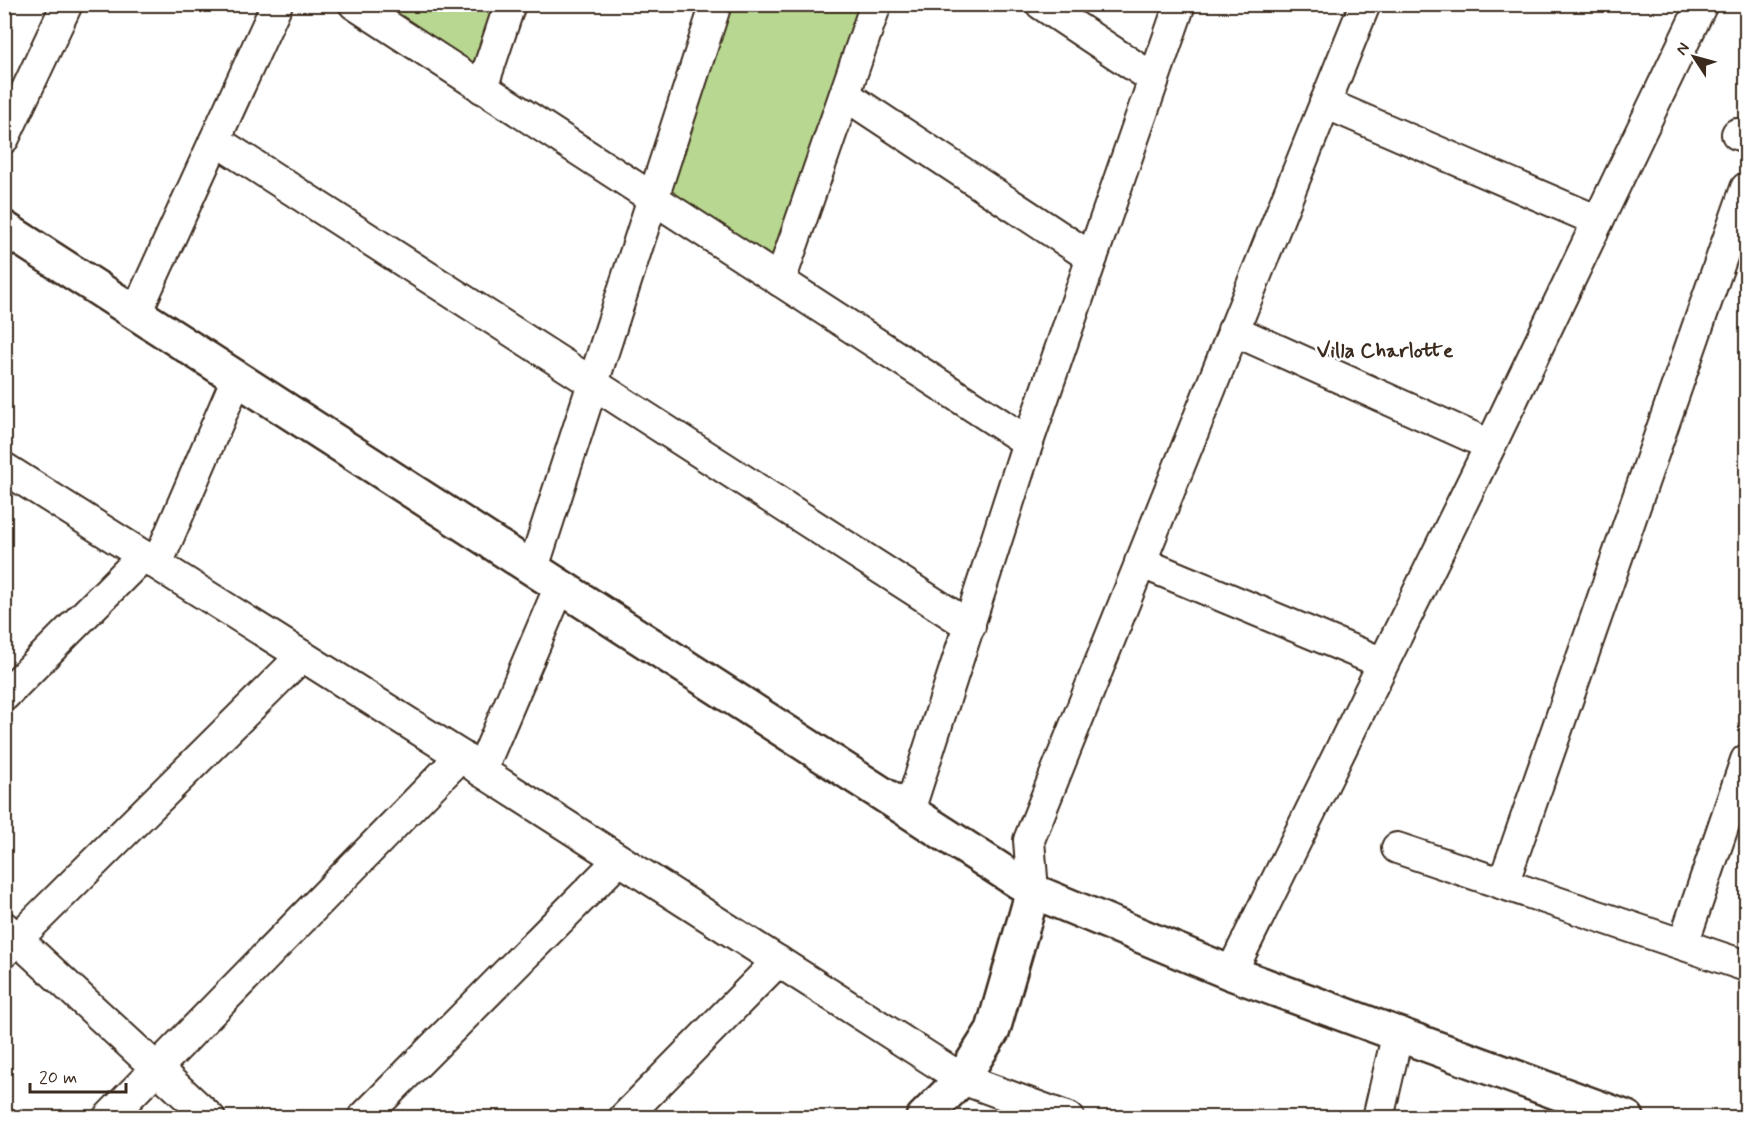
<svg xmlns="http://www.w3.org/2000/svg" width="1751" height="1122" viewBox="0 0 1751 1122" font-family="Mynerve,sans-serif">
  <style>
    .green { fill: #b8d790; stroke: #7a8057; stroke-width: 1.5 }
    .lines { fill: none; stroke-linecap: round; stroke-linejoin: round }
    .minor-casing { stroke: #3b2a1e; stroke-width: 34 }
    .tertiary-casing { stroke: #3b2a1e; stroke-width: 38 }
    .minor { stroke: #fff; stroke-width: 30 }
    .tertiary { stroke: #fff; stroke-width: 33 }
    .labels { text-anchor: middle; dominant-baseline: central; stroke-width: 5; stroke-linejoin: round; paint-order: stroke }
    .neighbourhood-label { font-size: 21px; font-weight: bold; fill: #3b2a1e; stroke: #fff }
  </style>
  <rect width="100%" height="100%" fill="#fff"/>
  <filter id="ink" filterUnits="userSpaceOnUse"><feTurbulence type="fractalNoise" baseFrequency=".0167" numOctaves="2"/><feDisplacementMap in="SourceGraphic" scale="12" xChannelSelector="R" yChannelSelector="G"/><feConvolveMatrix kernelMatrix="1 2 1 2 8 2 1 2 1" color-interpolation-filters="sRGB"/></filter>
  <g filter="url(#ink)">
    <g class="green">
      <path d="M354,5h156l-28,83z"/>
      <path d="M716,5h160l-96,276 -127,-83z"/>
    </g>
    <g class="lines">
      <g class="minor-casing">
        <g id="minor">
          <path d="M354,4l674,438"/>
          <path d="M1041,4l113,75"/>
          <path d="M482,88l28,-84"/>
          <path d="M845,95l247,163"/>
          <path d="M1325,103l273,118"/>
          <path d="M1737,134l9,3"/>
          <path d="M4,138l63,-134"/>
          <path d="M215,140l755,486"/>
          <path d="M780,281l96,-277"/>
          <path d="M136,313l141,-309"/>
          <path d="M1233,330l257,115"/>
          <path d="M4,468l457,288 20,15 481,308 107,39"/>
          <path d="M1140,562l243,101"/>
          <path d="M157,564l80,-186"/>
          <path d="M533,568l183,-564"/>
          <path d="M4,696l139,-140"/>
          <path d="M481,771l79,-185"/>
          <path d="M909,811l119,-369 152,-438"/>
          <path d="M1397,848l349,118"/>
          <path d="M1503,884l243,-696"/>
          <path d="M1033,891l-4,-51 336,-836"/>
          <path d="M4,927l206,191"/>
          <path d="M1683,944l63,-184"/>
          <path d="M4,952l298,-296"/>
          <path d="M1231,973l264,-537 207,-432"/>
          <path d="M108,1118l353,-362"/>
          <path d="M363,1118l256,-258"/>
          <path d="M624,1118l154,-157"/>
          <path d="M1378,1118l20,-86"/>
        </g>
      </g>
      <g class="tertiary-casing">
        <g id="tertiary">
          <path d="M4,228l1029,663 198,82 396,145"/>
          <path d="M923,1118l39,-39 31,-49 40,-139"/>
        </g>
      </g>
      <use href="#minor" class="minor"/>
      <use href="#tertiary" class="tertiary"/>
    </g>
  </g>
  <g class="labels">
    <g class="neighbourhood-label">
      <text x="1385" y="351">Villa Charlotte</text>
    </g>
  </g>
  <rect width="1751" height="1122" fill="none" stroke="#fff" stroke-width="24"/>
  <rect x="12" y="12" width="1727" height="1098" fill="none" stroke="#3b2a1e" stroke-width="2" filter="url(#ink)"/>
  <g transform="translate(1694 57) rotate(306)" stroke="#ffffff" stroke-width="4.5" paint-order="stroke">
  <path d="M0-4.5L10 22L0 15L-10 22Z" fill="#3b2a1e"/>
  <text y="-9" font-size="16" font-weight="bold" text-anchor="middle" fill="#3b2a1e">N</text>
  </g>
  <path d="M30 1083v9h96v-9" fill="none" stroke="#3b2a1e" stroke-width="3"/>
  <text x="39" y="1083" font-size="18" fill="#3b2a1e" stroke="#ffffff" stroke-width="4.5" paint-order="stroke">20 m</text>
</svg>
